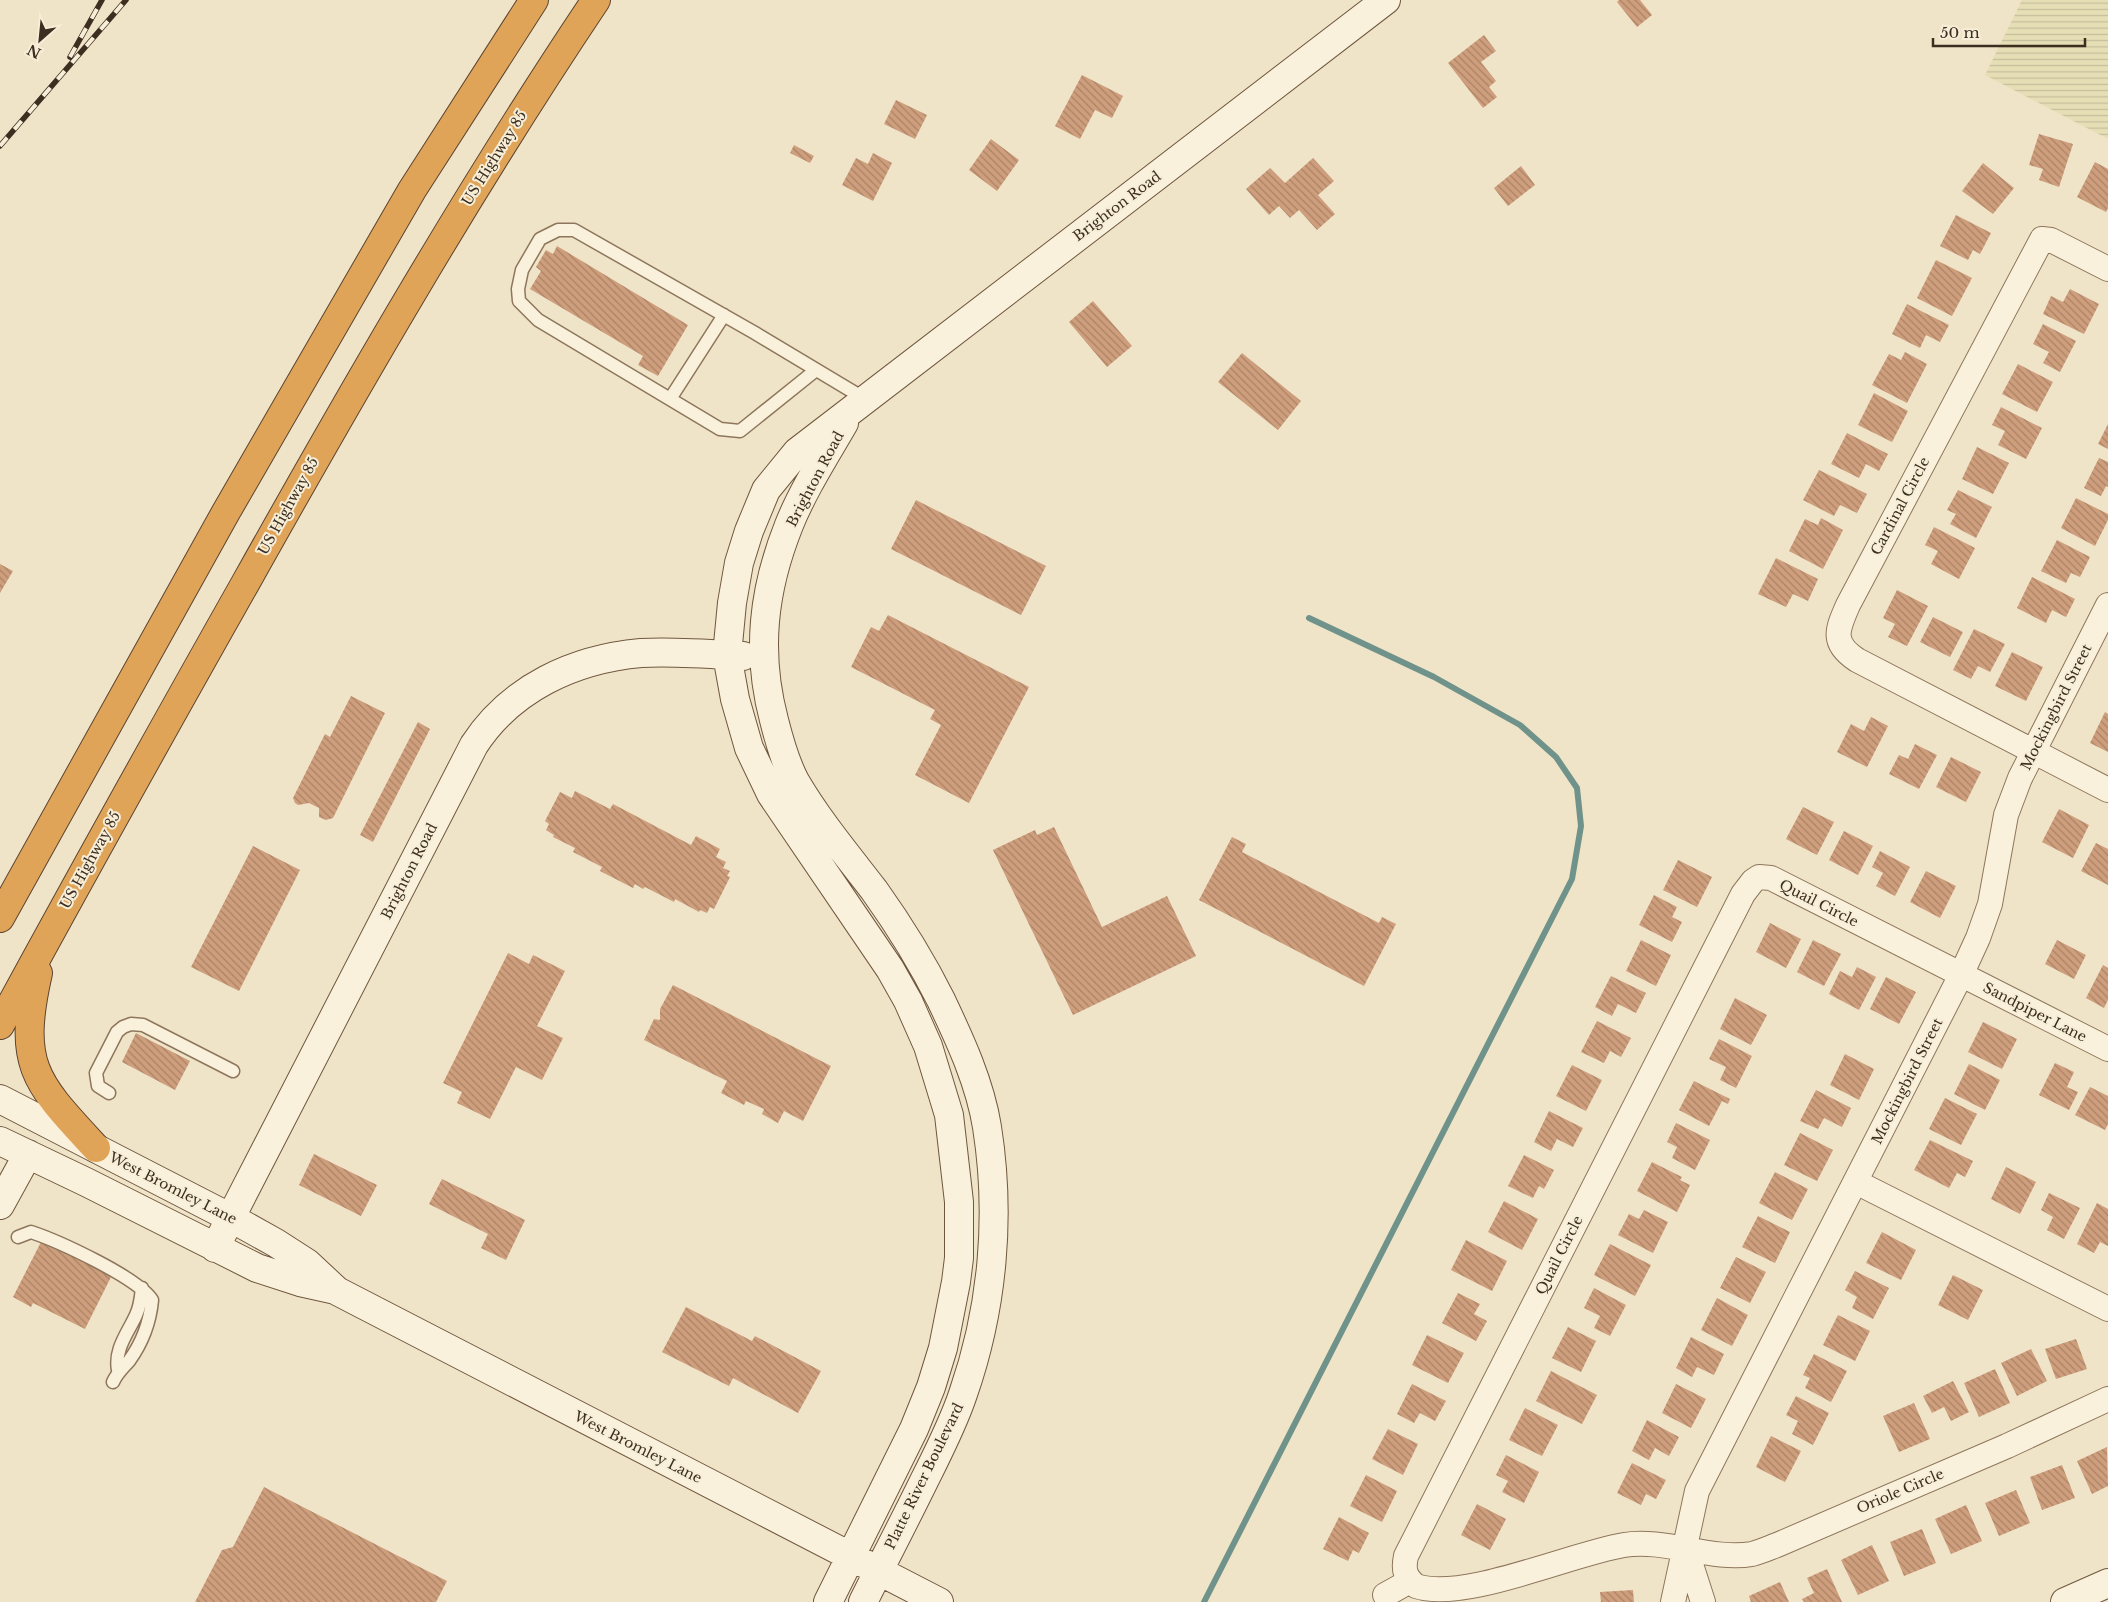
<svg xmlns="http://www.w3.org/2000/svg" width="2108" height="1602" font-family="'Libre Baskerville',serif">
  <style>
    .farmland { fill: url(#farmland-rules) }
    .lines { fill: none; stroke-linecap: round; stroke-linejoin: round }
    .stream { stroke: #6f938a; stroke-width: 6 }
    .building { fill: url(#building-back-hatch) }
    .lane-casing { stroke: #8d765c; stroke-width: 15 }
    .street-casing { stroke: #8d765c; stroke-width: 26 }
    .secondary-casing { stroke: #6f573f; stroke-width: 30 }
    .highway-casing { stroke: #5b4430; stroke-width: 30 }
    .lane { stroke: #faf1dc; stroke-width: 12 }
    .street { stroke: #faf1dc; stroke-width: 24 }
    .secondary { stroke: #faf1dc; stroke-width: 28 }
    .highway { stroke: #e0a458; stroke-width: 28 }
    .rail-casing { stroke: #3d2e20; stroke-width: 5.5 }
    .rail { stroke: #f7eed8; stroke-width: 4; stroke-dasharray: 11; stroke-linecap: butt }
    .labels { text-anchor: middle; stroke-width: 4; stroke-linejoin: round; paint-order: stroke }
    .street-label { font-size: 14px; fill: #3d2e20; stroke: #f7eed8 }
  </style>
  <defs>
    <pattern id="farmland-rules" width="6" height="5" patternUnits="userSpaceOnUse" patternTransform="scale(1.25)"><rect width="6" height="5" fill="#e6deb5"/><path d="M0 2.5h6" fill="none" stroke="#c6bf9b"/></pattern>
    <pattern id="building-back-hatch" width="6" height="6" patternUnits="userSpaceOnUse" patternTransform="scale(1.25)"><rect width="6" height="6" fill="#cf9f7d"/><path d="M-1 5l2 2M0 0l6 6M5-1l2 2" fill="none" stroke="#a98266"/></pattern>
  </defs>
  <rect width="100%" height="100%" fill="#f0e4c8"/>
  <path class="farmland" d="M2022 0H2108V139L1985 75Z"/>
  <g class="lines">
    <path class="stream" d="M1204 1602 1572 879 1581 826 1577 788 1556 757 1520 725 1434 677 1309 618"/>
  </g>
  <path class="building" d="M1619 0H1640L1652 15 1637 27 1617 2Z
    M1484 35 1496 51 1481 62 1496 81 1489 87 1497 97 1483 108 1448 63Z
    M1082 75 1123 96 1112 118 1095 110 1080 139 1055 126Z
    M896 100 927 115 915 139 884 124Z
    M2039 134 2073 144 2059 187 2039 180 2043 169 2029 165Z
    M991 139 1019 160 997 191 969 170Z
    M794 145 814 156 810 163 790 153Z
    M873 153 892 163 873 201 842 185 856 158 868 164Z
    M1313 158 1334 181 1318 195 1335 214 1317 230 1299 210 1290 218 1279 206 1269 215 1246 189 1270 168 1285 183Z
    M2095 162 2108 169V208L2106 212 2077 197Z
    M1983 163 2014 188 1993 214 1962 191Z
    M1521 166 1535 185 1508 206 1494 188Z
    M1956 215 1991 233 1980 254 1973 250 1968 260 1940 246Z
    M557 246 688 325 658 376 638 365 643 356 530 289 541 271 536 267 546 250 553 254Z
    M1936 260 1972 278 1952 316 1917 298Z
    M2070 289 2099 304 2084 334 2043 314 2051 296 2063 302Z
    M1093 301 1132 346 1107 367 1069 322Z
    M1907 304 1949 325 1940 342 1926 335 1920 348 1892 334Z
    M2043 324 2076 341 2060 372 2043 363 2049 352 2033 344Z
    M1905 352 1927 364 1907 403 1872 385 1889 354 1901 360Z
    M1242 353 1301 401 1278 430 1218 382Z
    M2018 364 2053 382 2037 412 2002 394Z
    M1874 393 1908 411 1892 442 1858 425Z
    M2001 407 2042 428 2026 459 1998 445 2005 431 1992 425Z
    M2108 424V449L2098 444Z
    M1847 433 1888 454 1879 471 1866 464 1859 478 1831 464Z
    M1977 447 2009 463 1993 494 1962 479Z
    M2099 458 2108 462V487L2106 486 2101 496 2084 488Z
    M1819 470 1867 494 1857 513 1840 505 1834 516 1803 500Z
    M1958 490 1992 507 1976 538 1950 524 1956 514 1947 510Z
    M2076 498 2108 514V520L2095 546 2061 528Z
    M916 500 1046 566 1021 615 891 549Z
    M1821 518 1843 530 1823 569 1789 551 1805 519 1818 525Z
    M1934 527 1975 548 1959 579 1931 564 1938 551 1925 545Z
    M2057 540 2090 557 2080 577 2071 573 2066 583 2041 571Z
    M1776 558 1818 579 1808 601 1793 594 1786 607 1758 594Z
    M0 564 13 571 0 593Z
    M2032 577 2075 599 2066 617 2052 610 2046 623 2017 608Z
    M1897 590 1928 606 1907 646 1888 637 1895 624 1883 618Z
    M888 615 1029 687 969 803 915 775 941 725 930 719 935 710 851 667 871 627 879 631Z
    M1933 617 1963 632 1950 657 1920 642Z
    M1974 629 2005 644 1990 672 1978 666 1971 679 1953 670Z
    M2012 652 2043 667 2026 701 1995 686Z
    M351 696 385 713 333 818 326 820 319 817V808L309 803 298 805 295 803 293 798 325 734 330 737Z
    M2105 712 2108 714V752L2090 743Z
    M1871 717 1888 726 1867 767 1837 752 1851 724 1864 731Z
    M418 722 430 729 373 842 360 835Z
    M1915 744 1937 755 1919 789 1889 774 1899 755 1908 759Z
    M1951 757 1981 772 1966 802 1936 787Z
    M575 791 610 809 613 804 691 845 696 836 720 849 716 857 726 862 723 868 730 871 727 876 730 877 714 909 710 907 707 913 700 910 699 912 675 899 674 902 645 887 643 889 635 884 633 888 600 871 602 867 573 852 575 848 553 837 554 835 546 830 549 824 545 821 560 792 572 798Z
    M1803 807 1834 822 1817 855 1786 839Z
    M2059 809 2089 825 2073 858 2042 842Z
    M1054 827 1102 927 1167 896 1196 956 1073 1015 993 850 1035 830 1037 835Z
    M1844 831 1873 846 1858 875 1829 860Z
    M1232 837 1246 844 1242 852 1379 923 1382 917 1396 924 1364 986 1199 900Z
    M2096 843 2108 849V885L2081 871Z
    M253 846 300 870 239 991 191 967Z
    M1880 851 1910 867 1895 896 1876 886 1883 873 1872 867Z
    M1678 860 1712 877 1697 907 1663 890Z
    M1926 871 1956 886 1940 918 1910 902Z
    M1654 895 1677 907 1672 917 1682 922 1672 942 1639 925Z
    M1770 923 1801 939 1786 968 1756 952Z
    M1641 940 1671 955 1656 986 1626 971Z
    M1813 940 1841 954 1824 986 1797 972Z
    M2057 940 2086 955 2074 979 2045 964Z
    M508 953 529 964 533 955 565 971 537 1026 563 1038 542 1080 516 1067 490 1119 457 1103 462 1092 443 1083Z
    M2103 965 2108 968V1000L2104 1008 2086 998Z
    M1857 967 1876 977 1859 1010 1829 994 1840 971 1852 977Z
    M1611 976 1646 993 1636 1013 1618 1004 1612 1016 1595 1007Z
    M1886 977 1916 992 1899 1024 1870 1009Z
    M673 985 831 1066 803 1121 784 1111 778 1123 762 1114 764 1109 746 1101 744 1105 721 1093 727 1081 644 1040 654 1019 660 1020V1009Z
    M1735 998 1767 1015 1751 1045 1720 1029Z
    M1597 1021 1631 1038 1621 1057 1610 1051 1604 1063 1581 1052Z
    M1983 1022 2017 1039 2002 1069 1968 1052Z
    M136 1033 190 1061 175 1090 122 1062Z
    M1719 1039 1752 1056 1736 1088 1720 1080 1726 1067 1709 1059Z
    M1845 1054 1874 1069 1859 1100 1830 1085Z
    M2055 1063 2074 1072 2067 1087 2078 1092 2069 1110 2039 1095Z
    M1969 1064 2000 1080 1985 1110 1954 1094Z
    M1572 1065 1602 1080 1586 1111 1556 1096Z
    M1694 1081 1730 1099 1728 1104 1722 1101 1709 1126 1679 1110Z
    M2090 1087 2108 1096V1124L2105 1130 2075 1115Z
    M1816 1090 1851 1108 1842 1127 1824 1118 1818 1129 1800 1121Z
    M1945 1098 1977 1114 1961 1145 1929 1129Z
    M1549 1111 1583 1128 1573 1147 1557 1139 1551 1151 1534 1142Z
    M1676 1123 1710 1140 1695 1170 1672 1158 1677 1147 1667 1142Z
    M1800 1133 1833 1150 1817 1181 1784 1165Z
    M1930 1140 1973 1161 1965 1177 1957 1173 1949 1188 1914 1170Z
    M314 1154 377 1185 361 1216 299 1185Z
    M1524 1155 1554 1170 1544 1189 1539 1186 1533 1198 1508 1186Z
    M1652 1162 1682 1177 1680 1180 1690 1185 1677 1212 1637 1191Z
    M2006 1167 2036 1182 2020 1214 1991 1199Z
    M1775 1172 1808 1189 1792 1220 1759 1203Z
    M442 1179 525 1220 506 1260 481 1248 488 1234 429 1204Z
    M2049 1193 2080 1208 2064 1239 2047 1230 2053 1217 2041 1210Z
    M1504 1201 1538 1219 1522 1250 1488 1232Z
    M2097 1203 2108 1209V1246L2100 1242 2094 1253 2077 1244Z
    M1644 1210 1668 1222 1653 1253 1618 1235 1629 1214 1639 1219Z
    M1758 1216 1790 1232 1775 1263 1742 1247Z
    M1882 1232 1916 1250 1901 1280 1866 1263Z
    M42 1240 112 1275 85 1329 33 1303 31 1307 13 1297Z
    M1466 1240 1507 1261 1492 1291 1451 1270Z
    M1610 1244 1651 1265 1635 1296 1594 1275Z
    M1736 1257 1766 1272 1750 1303 1720 1288Z
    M1855 1271 1889 1288 1873 1319 1852 1308 1857 1297 1845 1290Z
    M1953 1275 1983 1290 1968 1320 1938 1305Z
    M1594 1288 1626 1305 1610 1336 1594 1328 1600 1316 1584 1308Z
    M1458 1293 1480 1304 1474 1314 1487 1321 1476 1341 1442 1323Z
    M1717 1298 1748 1315 1732 1346 1701 1330Z
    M686 1307 752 1341 755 1336 821 1371 798 1413 733 1378 729 1386 662 1352Z
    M1838 1315 1870 1331 1855 1361 1823 1345Z
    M1568 1327 1596 1341 1581 1372 1552 1358Z
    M1427 1335 1464 1353 1448 1383 1412 1365Z
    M1691 1337 1724 1354 1714 1375 1697 1367 1692 1377 1676 1368Z
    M2076 1339 2087 1369 2056 1379 2045 1349Z
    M2031 1349 2047 1381 2017 1396 2001 1363Z
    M1814 1354 1847 1371 1831 1402 1805 1388 1810 1378 1803 1375Z
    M1995 1369 2010 1403 1979 1417 1964 1383Z
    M1551 1371 1597 1395 1582 1424 1536 1401Z
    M1953 1381 1969 1412 1951 1421 1944 1407 1932 1413 1923 1396Z
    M1412 1384 1446 1401 1435 1421 1420 1413 1414 1423 1397 1414Z
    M1676 1384 1706 1399 1691 1428 1662 1413Z
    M1796 1396 1829 1413 1813 1445 1792 1434 1798 1421 1786 1415Z
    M1914 1403 1930 1439 1899 1452 1883 1416Z
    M1525 1408 1558 1425 1542 1456 1509 1440Z
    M1647 1420 1679 1437 1669 1456 1655 1448 1649 1460 1632 1451Z
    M1388 1429 1418 1444 1403 1475 1372 1459Z
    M1771 1436 1801 1451 1785 1482 1756 1467Z
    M2107 1447 2108 1486 2092 1494 2077 1461Z
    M1506 1455 1539 1472 1524 1503 1502 1492 1508 1481 1496 1475Z
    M1632 1463 1666 1480 1656 1499 1646 1494 1641 1505 1617 1493Z
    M2062 1465 2075 1498 2042 1510 2030 1477Z
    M1366 1475 1397 1491 1382 1522 1350 1506Z
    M264 1487 447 1581 436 1602H195L222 1550 233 1547Z
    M2016 1490 2030 1523 1999 1536 1985 1503Z
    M1477 1504 1506 1519 1490 1550 1461 1535Z
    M1966 1505 1982 1541 1951 1554 1935 1519Z
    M1339 1517 1369 1533 1359 1553 1353 1550 1348 1561 1323 1549Z
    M1922 1529 1936 1563 1904 1576 1890 1542Z
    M1872 1545 1889 1581 1858 1595 1841 1560Z
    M1827 1569 1842 1602H1804L1802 1599 1814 1593 1807 1578Z
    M1780 1582 1789 1602H1751L1749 1596Z
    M1633 1590 1634 1602H1601L1600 1592Z"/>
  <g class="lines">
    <defs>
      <path id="lane" d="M816 370 740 431 720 429 538 320 519 301 518 289 522 270 540 239 558 230H574L755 333 865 399
        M670 399 724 315
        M109 1093 98 1086 96 1073 117 1032 123 1027 131 1024 143 1025 233 1071
        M18 1237 31 1232C58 1241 137 1277 152 1300 150 1322 142 1343 129 1361 122 1369 117 1373 113 1382
        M118 1370C114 1349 128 1333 136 1315 140 1307 141 1298 142 1288"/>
      <path id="street" d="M2108 269 2051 240 2042 239 1848 605C1837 630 1831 643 1857 660L2108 790
        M2108 1049 1771 878 1759 877 1753 881 1743 894 1406 1556C1403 1570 1405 1577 1416 1586 1464 1602 1570 1554 1624 1545 1664 1538 1712 1561 1752 1554 1760 1552 1769 1548 1777 1545L2007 1446 2108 1399
        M1856 1182 2108 1309
        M1686 1549 1703 1602
        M1385 1595 1410 1581
        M1673 1602 1697 1491 1961 975 1978 938 1990 904 2006 815 2020 778 2108 605"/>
      <path id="secondary" d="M844 423C825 456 803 490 789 525 763 590 756 652 774 720 779 740 785 762 795 781 817 819 847 855 874 890 899 925 922 962 941 1000 960 1040 980 1083 987 1127 1001 1216 993 1308 963 1394 953 1424 938 1453 924 1481 904 1522 883 1562 863 1602
        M0 1099 231 1218 276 1243 307 1263 337 1291 939 1602
        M0 1141 86 1182 257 1268 300 1282 336 1290
        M0 1205 28 1154
        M215 1248 474 745C511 688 574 659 641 653 673 651 711 654 743 656
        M828 1602 914 1429 931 1387 943 1348 956 1282 959 1258V1202L949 1115 928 1046 908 1001 890 969 771 794 749 748 735 699 727 655 732 603 739 563 749 531 766 490 797 452 1386 0
        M2065 1602 2108 1583"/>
      <path id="highway" d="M0 918 226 512 375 254 412 190 534 0
        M38 973C17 1066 35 1082 96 1148
        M0 1025C81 876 163 729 246 582 357 384 470 188 596 0"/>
    </defs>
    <use href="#lane" class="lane-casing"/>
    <use href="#street" class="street-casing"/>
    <use href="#secondary" class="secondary-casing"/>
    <use href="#highway" class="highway-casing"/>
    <use href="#lane" class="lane"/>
    <use href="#street" class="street"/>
    <use href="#secondary" class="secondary"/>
    <use href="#highway" class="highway"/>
    <defs>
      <path id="rail" d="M70 57 102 0
        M0 146 126 0"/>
    </defs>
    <use href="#rail" class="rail-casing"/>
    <use href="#rail" class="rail"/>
  </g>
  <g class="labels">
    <g class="street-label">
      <text transform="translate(494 158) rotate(-58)" y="5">US Highway 85</text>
      <text transform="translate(1117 206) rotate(-37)" y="5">Brighton Road</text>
      <text transform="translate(815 479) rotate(-62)" y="5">Brighton Road</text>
      <text transform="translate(288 506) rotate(-61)" y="5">US Highway 85</text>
      <text transform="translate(1900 506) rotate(-62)" y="5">Cardinal Circle</text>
      <text transform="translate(2056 707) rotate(-63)" y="5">Mockingbird Street</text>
      <text transform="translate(90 860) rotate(-61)" y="5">US Highway 85</text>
      <text transform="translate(409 871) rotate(-63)" y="5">Brighton Road</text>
      <text transform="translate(1819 903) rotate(27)" y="5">Quail Circle</text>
      <text transform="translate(2035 1012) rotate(27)" y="5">Sandpiper Lane</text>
      <text transform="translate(1907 1081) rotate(-63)" y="5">Mockingbird Street</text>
      <text transform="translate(173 1188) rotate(27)" y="5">West Bromley Lane</text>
      <text transform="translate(1559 1255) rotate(-63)" y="5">Quail Circle</text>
      <text transform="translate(638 1447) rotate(27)" y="5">West Bromley Lane</text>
      <text transform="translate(924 1476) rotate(-64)" y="5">Platte River Boulevard</text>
      <text transform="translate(1900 1491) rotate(-23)" y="5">Oriole Circle</text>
    </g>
  </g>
  <g transform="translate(40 40) rotate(207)" stroke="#f7eed8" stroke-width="4" paint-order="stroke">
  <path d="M0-4L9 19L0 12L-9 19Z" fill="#3d2e20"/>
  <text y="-8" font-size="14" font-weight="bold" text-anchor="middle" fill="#3d2e20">N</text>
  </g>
  <path d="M1933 38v8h152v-8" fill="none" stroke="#3d2e20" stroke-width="2.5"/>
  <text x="1940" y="38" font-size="15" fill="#3d2e20" stroke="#f7eed8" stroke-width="4" paint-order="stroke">50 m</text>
</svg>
